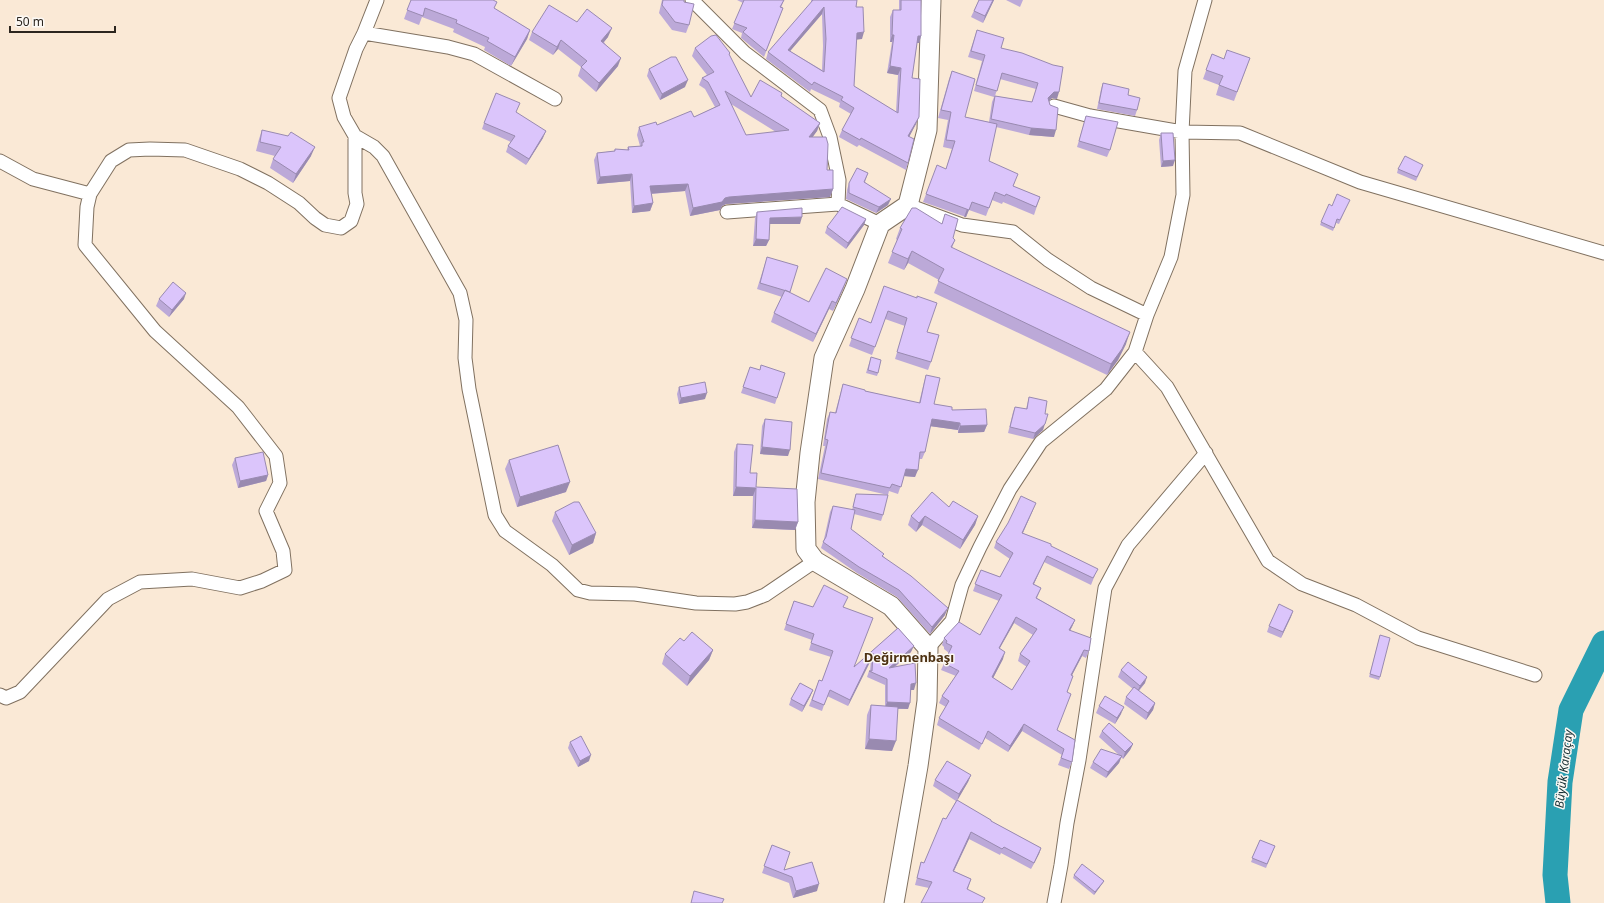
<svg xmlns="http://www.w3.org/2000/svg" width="1604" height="903" font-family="'Noto Sans',sans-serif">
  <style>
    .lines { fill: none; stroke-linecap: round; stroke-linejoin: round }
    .river { stroke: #2aa0b2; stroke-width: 25 }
    .street-casing { stroke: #807160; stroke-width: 15 }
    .secondary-casing { stroke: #807160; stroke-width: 21 }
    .street { stroke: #fff; stroke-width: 13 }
    .secondary { stroke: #fff; stroke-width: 19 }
    .wall { fill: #bca9d8; fill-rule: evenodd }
    .shaded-wall { fill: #998ab0 }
    .building { fill: #dbc5fb; stroke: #998ab0; fill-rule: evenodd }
    .labels { text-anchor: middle; stroke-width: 3; stroke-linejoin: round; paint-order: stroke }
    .water-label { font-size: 12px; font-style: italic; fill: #173034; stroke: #fcf9f5 }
    .quarter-label { font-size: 13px; font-weight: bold; fill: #4d3112; stroke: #fcf9f5 }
  </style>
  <rect width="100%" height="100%" fill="#fae9d6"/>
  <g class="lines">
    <path class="river" d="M1558 903 1555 875 1560 782 1571 710 1604 643"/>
    <defs>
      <path id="street" d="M377 0 364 33 356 49 339 98 344 117 355 136 374 147 383 156 460 293 466 320 465 358 469 389 495 515 505 531 512 536 552 565 578 590 590 593 635 594 696 603 735 604 747 602 765 595 815 561
        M692 0 745 53 820 110 830 137 839 180 838 204 880 224
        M364 33 448 47 474 54 555 99
        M1054 106 1090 116 1182 132 1240 133 1360 182 1604 253
        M0 161 33 179 90 194 111 161 129 150 150 149 185 150 240 169 268 183 299 203 315 218 325 225 341 228 351 221 357 204 355 193V136
        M908 205 962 225 1013 232 1048 260 1091 288 1147 315
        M727 212 838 204
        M1135 352 1167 387 1268 561 1302 584 1356 605 1418 638 1535 675
        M928 648 952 621 962 585 980 547 1010 489 1041 442 1106 389 1135 352 1147 315 1171 257 1183 195 1182 132 1185 71 1205 0
        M0 695 6 698 20 692 108 599 140 582 192 579 240 588 262 581 285 570 283 551 266 511 280 483 276 456 238 407 155 331 85 245 87 207 90 194
        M1054 903 1061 865 1067 823 1079 760 1105 588 1128 545 1206 453"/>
      <path id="secondary" d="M894 903 918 766 927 701 928 648 891 606 815 561 806 549 805 502 810 453 824 358 855 289 880 224 908 205 927 130 931 0"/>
    </defs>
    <use href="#street" class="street-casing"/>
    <use href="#secondary" class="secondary-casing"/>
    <use href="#street" class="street"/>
    <use href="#secondary" class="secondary"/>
  </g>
  <path class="wall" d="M411 0 497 2 494 8 530 30 527 39 511 66 484 50 485 47 453 32 454 29 422 17 419 25 404 19Z
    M662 0H684V2L689 25 686 33 672 30 659 13Z
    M737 0H784L781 8H783L764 57 741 38 742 33 732 29 743 3Z
    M811 0H857L856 7 862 39H856L854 86 896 112 898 75 887 73 892 42H890V17L893 10H899V0H921V36L919 43H917L912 78 916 124 909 136 908 163 906 170 859 145 857 147 839 137 842 130 851 114 839 107 840 103 811 89 810 92 766 59 768 52 811 3ZM822 14 823 46 822 70 790 51Z
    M979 0H994L983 23 971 17Z
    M1006 0H1023L1020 7Z
    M577 22 608 37 604 42 618 66 596 92 578 76 581 67 558 49 553 55 529 40 532 32Z
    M977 30 1001 48 1057 99 1052 98 1049 101 1054 137 1029 135 996 127 989 161 1015 182 1013 186 1040 197 1034 215 1003 202 1002 204 992 200 986 216 969 210 966 217 923 202 926 194 946 169 952 149 943 147 948 120 938 118 949 79 952 71 965 117 989 122 992 102 994 97 974 91 982 61 968 57ZM1000 79 1036 89 1032 102 995 96Z
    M695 48 729 55 751 97H781L820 123 817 131 812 137 827 170 833 189 830 197 726 204 722 206 720 210 690 216 685 191 651 194 653 203 650 211 632 213 630 181 597 184 594 160 597 153 614 151 615 149 627 150 628 147 640 146 637 135 639 127 657 125 694 117 715 107 705 89 699 85 702 78 707 75 692 56ZM731 104 776 132 746 135Z
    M1212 54 1224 59 1250 58 1234 101 1216 95 1219 85 1203 79Z
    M649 69 685 87 660 100 647 76Z
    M1103 83 1128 95 1137 110 1135 116 1097 109 1101 89Z
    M516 112 543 138 526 165 506 152 508 146 511 142 482 129 484 123Z
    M1086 116 1110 150 1107 157 1077 147Z
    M262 130 311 156 293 183 270 168 273 159 275 156 256 151 259 139Z
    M1161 133 1173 166 1161 167 1159 140Z
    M1423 165 1416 181 1397 173 1398 169Z
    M868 173 865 182 888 205 876 213 846 199 847 190 849 183Z
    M1348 203 1339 224 1336 223 1333 231 1320 225 1321 222 1332 206Z
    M757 212 800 224H769V240L766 246H753L755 218Z
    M945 214 953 238 955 240 952 248 1126 344 1118 360 1107 375 934 293 939 280 908 263 904 270 888 263 897 240 896 239 900 228 942 224Z
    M866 219 864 225 846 249 825 233 827 227Z
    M767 257 790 292V293L809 302 844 287 833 311 829 309 813 342 771 322 774 313 782 297 757 289Z
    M884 286 927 332 931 362 928 370 895 359 905 326 885 319 872 355 849 346 859 318 871 323Z
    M159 299H184L169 317 156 306Z
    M871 357 878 373 877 376 866 373Z
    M750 367 759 370 777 398 775 404 741 393Z
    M926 375 934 404 952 410 987 425 984 432 958 433V430L930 426 925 452 922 459H919L915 477 904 476 898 494 889 491 888 495 818 479 825 446H823L827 419 830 412 835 413 841 391 843 384 865 391 919 403 924 382Z
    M679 387 705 399 679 404 677 394Z
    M1029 397 1045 414 1043 430 1033 439 1008 433 1013 412 1015 407 1026 409Z
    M765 419 788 456 760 454 762 426Z
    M737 444 756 487 798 522 795 530 752 528 753 496H733L734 452Z
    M235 458 268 475 266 481 238 488 232 465Z
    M509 460 566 492 517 507 505 469Z
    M856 494 883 515 881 521 854 514 851 529 883 556 945 615 930 634 897 597 857 573 821 548 824 539 830 512 833 506 852 510Z
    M949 507 978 516 975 525 960 549 922 525 916 532 908 525 911 516Z
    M1033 510 1023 533 1051 546 1095 575 1091 585 1044 562 1034 584 1041 588 1037 598 1075 620 1070 630 1089 651 1086 658 1082 656 1072 675 1057 730 1072 762 1069 769 1058 765 1062 755 1022 731 1008 752 985 738 979 750 937 725 939 718 946 707 939 703 942 696 956 676 941 670 949 653 944 649V647L942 645 944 638 980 635 999 601 973 591 981 570 1000 577 1010 559 994 548 996 542ZM1014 623 1033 635 1020 654 1018 661 1027 667 1012 690 993 678 1003 659 999 649Z
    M555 512 596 533 593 543 569 555 552 521Z
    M794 601 813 607 845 603 843 607 854 667 898 628 911 652 895 667 914 690H911L908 709H898L892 751 865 749 867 715 871 705 885 706V685L867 677 869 671H870L871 660 848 706 827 696 822 711 809 706 819 680 822 681 831 657 809 650 812 640 784 630Z
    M1293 611 1281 638 1267 632 1269 626Z
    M1380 635V677L1379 680 1369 677Z
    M684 641 713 650 709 660 687 686 662 664 665 654Z
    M1121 670 1145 683 1139 691 1155 703 1153 710 1146 720 1124 704 1126 697 1133 689 1118 677Z
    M813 690 810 697 802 712 789 705 791 699Z
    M1099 706 1121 714 1115 724 1096 713Z
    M1102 731 1133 744 1130 750 1123 759 1121 757 1119 763 1106 778 1090 768 1093 762 1119 755 1099 737Z
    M570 742 589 761 578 767 568 748Z
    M971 775 968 782 957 800 991 821 1041 848 1039 854 1031 869 1001 853 1000 855 969 839 954 871 971 879 968 889 929 888 915 885 921 862 924 863 946 819 956 801 933 786 935 780Z
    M1260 840 1275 846 1266 868 1251 862Z
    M772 845 784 870 817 891 793 898 789 883 762 873Z
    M1074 875 1104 881 1102 884 1094 895 1073 878Z"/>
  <path class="shaded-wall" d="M993 0H994L983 23 985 16Z
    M824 7 822 14 785 57 788 50Z
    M612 28 608 37 598 49 601 41Z
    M530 30 527 39 511 66 515 57Z
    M864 32 862 39 854 40 857 33Z
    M892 35H894L892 42H890Z
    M918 36H921L919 43H915Z
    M561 40 558 49 553 55 557 47Z
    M621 58 618 66 596 92 599 83Z
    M890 66 901 68 898 75 887 73Z
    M688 80 685 87 660 100 662 94Z
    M1054 92H1059L1057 99 1052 98 1046 104 1048 98Z
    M919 117 916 124 906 143 908 136Z
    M820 123 817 131 807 145 809 137Z
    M1031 128 1056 130 1054 137 1029 135Z
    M546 131 543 138 526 165 529 159Z
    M315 147 311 156 293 183 296 174Z
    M1175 160 1173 166 1161 167 1163 161Z
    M632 174 630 181 597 184 600 177Z
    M688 184 685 191 647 194 650 186Z
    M833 189 830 197 726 204 722 206 720 210 690 216 693 208 729 197Z
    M891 199 888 205 876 213 879 207Z
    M972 202 966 217H964L967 209Z
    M653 203 650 211 632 213 634 206Z
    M802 217 800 224H767L770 218Z
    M866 219 864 225 846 249 848 243Z
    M756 239 769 240 766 246H753Z
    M912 251 908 263 904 270 908 259Z
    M847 279 844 287 833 311 836 303Z
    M186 293 184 299 169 317 172 310Z
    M832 301 829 309 813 342 816 334Z
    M1130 332 1126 344 1118 360 1107 375 1111 364Z
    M707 393 705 399 679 404 681 398Z
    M932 419 960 423 958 430 929 426Z
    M1045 424 1043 430 1033 439 1035 433Z
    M987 425 984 432 958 433 960 426Z
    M762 447 790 450 788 456 760 454Z
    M906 469 918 470 915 477 904 476Z
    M268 475 266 481 238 488 240 481Z
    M570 482 566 492 517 507 520 497Z
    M736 487 756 488 753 496H733Z
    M1036 503 1033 510 1020 539 1022 533Z
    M925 516 922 525 916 532 919 523Z
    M978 516 975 525 960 549 963 540Z
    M755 520 798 522 795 530 752 528Z
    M596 533 593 543 569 555 572 545Z
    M1047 556 1044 562 1031 590 1033 584Z
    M948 608 945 615 930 634 932 627Z
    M1293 611 1291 617 1281 638 1283 632Z
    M1016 617 1014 623 996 655 999 648Z
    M1075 620 1072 627 1067 636 1069 630Z
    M914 646 911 652 886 674 889 668Z
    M713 650 709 660 687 686 690 676Z
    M1084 650 1082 656 1069 681 1071 675Z
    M1005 652 1003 659 990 684 992 677Z
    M873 653 871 660 848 706 850 700Z
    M1147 677 1145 683 1137 692 1140 686Z
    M916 683 914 690H909L911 684Z
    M813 690 810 697 802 712 804 706Z
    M887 702 910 703 908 709 885 708Z
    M1155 703 1153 710 1146 720 1148 713Z
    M1124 707 1121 714 1115 724 1117 718Z
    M1024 724 1022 731 1008 752 1010 746Z
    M869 739 896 741 892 751 865 749Z
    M1133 744 1130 750 1123 759 1125 752Z
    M591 755 589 761 578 767 580 761Z
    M1122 756 1119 763 1106 778 1108 772Z
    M971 775 968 782 957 801 959 794Z
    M971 832 969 839 951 877 953 871Z
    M1041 848 1039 854 1031 869 1034 863Z
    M1104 881 1102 884 1094 895 1095 892Z
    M819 884 817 891 793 898 796 891Z"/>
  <path class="building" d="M411 0H493L497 2 494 8 530 30 515 57 487 41 489 38 456 23 457 20 425 8 423 16 407 10Z
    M663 0H684V2L694 4 689 25 675 22 662 5Z
    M744 0H784L780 7 783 8 766 51 743 32 747 28 734 23Z
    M813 0H857L856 7H863L864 32 857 33 854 86 898 113 901 68 890 66 894 35H892L893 10H901V0H921V36H918L912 78 920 79 919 117 908 136 914 139 908 163 861 138 860 140 842 130 854 108 841 100 843 97 814 82 812 85 768 52ZM824 7 826 39 824 72 788 50Z
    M979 0H993L985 16 974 11Z
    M549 5 577 22 587 9 612 28 601 41 621 58 599 83 581 67 587 61 561 40 557 47 532 32Z
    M977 30 1004 38 1001 48 1022 53 1053 65 1063 67 1059 92H1054L1048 98 1050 105 1058 108 1056 130 1031 128 991 119 995 96 1032 102 1038 83 1002 73 997 91 976 85 985 55 971 51Z
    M716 35 730 53 729 54 751 97 760 80 782 93 781 96 820 123 809 137H826L828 144 827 170H833V189L729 197 725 198 722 202 693 208 688 184 650 186 653 203 634 206 632 174 600 177 597 153 615 151V149L629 150 628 147 642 146V142H644L639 127 656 122 657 125 691 111 694 117 720 105 708 82 702 78 714 72 695 48 711 36ZM725 91 746 104 789 130 746 135Z
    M1227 50 1250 58 1237 92 1219 85 1223 76 1206 70 1212 54 1224 59Z
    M671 57H676L688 80 662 94 649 69Z
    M952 71 975 79 965 117 997 124 989 161 1018 174 1013 186 1040 197 1036 207 1006 194 1005 196 995 192 989 208 972 202 969 210 926 194 937 165 946 169 955 141 946 140 951 112 941 110Z
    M1103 83 1129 89 1128 95 1140 98 1137 110 1099 103Z
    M496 93 520 103 516 112 546 131 529 159 508 146 515 136 484 123Z
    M1086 116 1118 122 1110 150 1079 141Z
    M262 130 288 136 291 132 315 147 296 174 273 159 281 147 260 142Z
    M1161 133H1173L1175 160 1163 161Z
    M1405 156 1423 165 1417 177 1398 169Z
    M857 168 868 173 864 182 891 199 879 207 849 193V183Z
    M1337 194 1350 200 1340 220 1337 219 1334 228 1321 222 1329 204 1332 206Z
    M842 207 866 219 848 243 827 227Z
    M802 208V217L770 218 769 240 756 239 757 212Z
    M912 208H916L942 224 945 214 958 219 953 238 955 240 951 247 1130 332 1122 349 1111 364 938 281 944 269 912 251 908 259 892 252 902 229 900 228Z
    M767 257 798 266 790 292 760 283Z
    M826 268 847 279 836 303 832 301 816 334 774 313 785 290 809 302Z
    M173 282 186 293 172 310 159 299Z
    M884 286 917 298V296L937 303 927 332 939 335 931 362 897 352 907 318 888 311 875 347 851 338 859 318 871 323Z
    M871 357 881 360 878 373 868 370Z
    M761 365 785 373 777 398 743 387 750 367 760 370Z
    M926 375 940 378 934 404 952 407V410L986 409 987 425 960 426V423L932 419 925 452H920L918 470 906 469 901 487 892 484 890 488 821 473 828 440 825 439 830 412 836 413 843 384 865 390V391L920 403Z
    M705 382 707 393 681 398 679 387Z
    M1029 397 1047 401 1045 414H1048L1045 424 1035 433 1010 427 1015 407 1027 409Z
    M765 419 792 422 790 450 762 447Z
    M737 444 753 445 750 473H757L756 487 797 489 798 522 755 520 756 488 736 487Z
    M558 445 570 482 520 497 509 460Z
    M263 452 268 475 240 481 235 458Z
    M932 492 949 507 953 501 978 516 963 540 925 516 919 523 911 516Z
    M856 494 888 495 883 515 853 507Z
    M1021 496 1036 503 1022 533 1051 544V546L1098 569 1093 578 1047 556 1033 584 1041 588 1036 598 1075 620 1069 630 1091 638 1089 651 1084 650 1071 675 1073 676 1067 692 1071 694 1057 730 1075 740 1072 762 1061 758 1064 749 1024 724 1010 746 988 731 982 744 939 718 949 701 942 696 959 671 944 663 952 646 946 643 947 641 944 638 959 622 980 635 1002 595 975 584 981 570 1000 577 1013 553 996 542 1008 523ZM1016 617 1037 629 1020 654 1030 661 1012 690 992 677 1005 652 999 648Z
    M574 502H579L596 533 572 545 555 512Z
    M833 506 855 510 851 529 884 554 882 556 911 576 948 608 932 627 899 590 859 567 823 542 826 537Z
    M824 585 848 597 843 607 873 618 854 667 898 628 914 646 889 668 915 663 916 683 911 684 910 703 887 702V679L869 671H872L873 653 850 700 830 690 824 705 812 700 819 680 822 681 833 651 811 643 814 634 786 624 794 601 813 607Z
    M1279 604 1293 611 1283 632 1269 626Z
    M692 632 713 650 690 676 665 654 680 638 684 641Z
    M1380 635 1390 638 1380 677 1370 674Z
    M1128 662 1147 677 1140 686 1121 670Z
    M800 683 813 690 804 706 791 699Z
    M1134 687 1155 703 1148 713 1126 697Z
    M1105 696 1124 707 1117 718 1099 706Z
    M871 705 898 707 896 741 869 739Z
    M1109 723 1133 744 1125 752 1102 731Z
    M581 736 591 755 580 761 570 742Z
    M1101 749 1122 756 1108 772 1093 762Z
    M947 761 971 775 959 794 935 780Z
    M957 800 991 820V821L1041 848 1034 863 1004 847 1002 849 971 832 953 871 971 879 967 889 985 898 982 903H921L932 882 917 878 921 862 924 863 943 818 946 819Z
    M1260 840 1275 846 1267 864 1252 858Z
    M772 845 790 852 784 870 812 862 819 884 796 891 792 877 764 866Z
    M1082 864 1104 881 1095 892 1074 875Z
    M694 891 724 899 722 903H691Z"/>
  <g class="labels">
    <g class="water-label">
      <text transform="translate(1564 769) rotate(-83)" y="4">Büyük Karaçay</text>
    </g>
    <g class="quarter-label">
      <text x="909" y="662">Değirmenbaşı</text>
    </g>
  </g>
  <path d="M10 26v6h105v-6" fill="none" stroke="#2c261f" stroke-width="2"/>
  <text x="16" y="26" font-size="12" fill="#2c261f" stroke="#fcf9f5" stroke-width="3" paint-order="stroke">50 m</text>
</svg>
